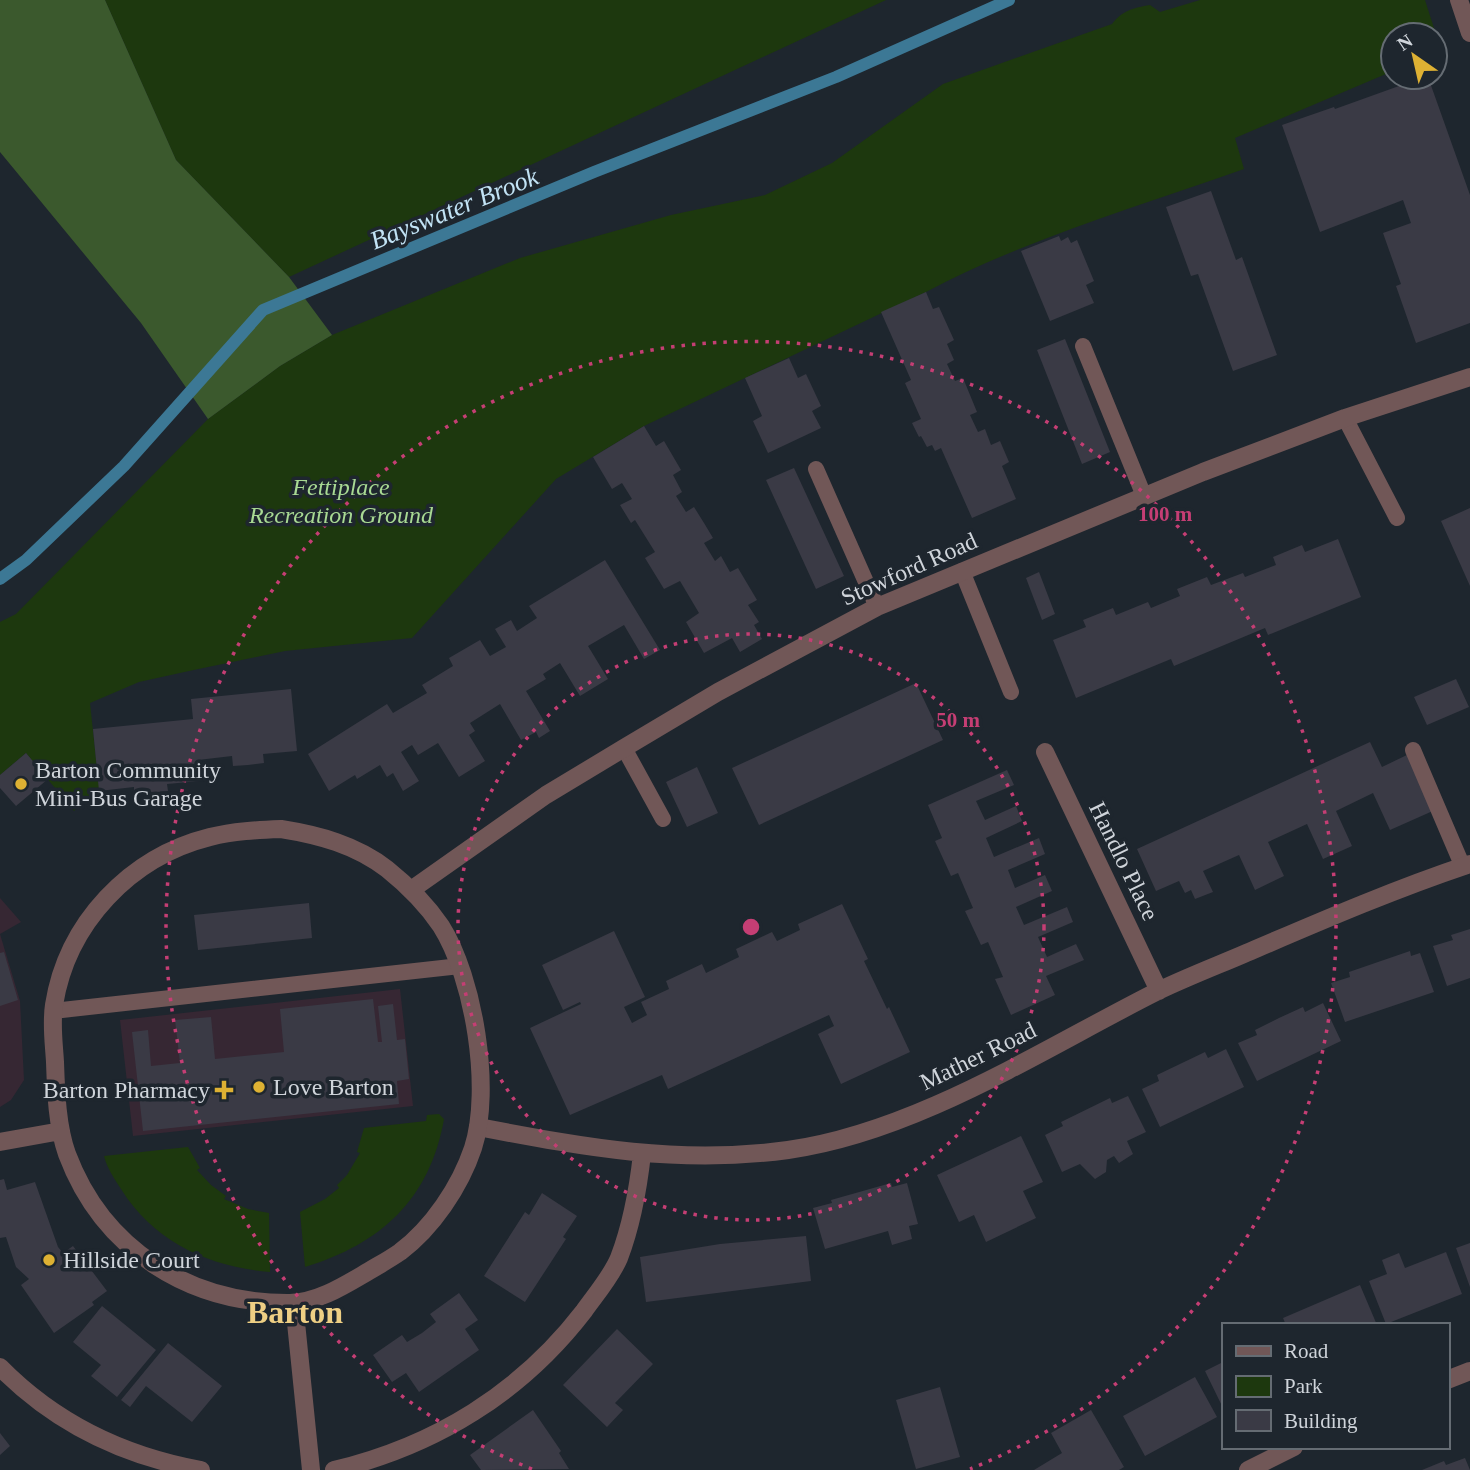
<svg xmlns="http://www.w3.org/2000/svg" width="1470" height="1470" font-family="'Times New Roman',serif">
  <style>
    .commercial { fill: #362733 }
    .green { fill: #1d380e }
    .forest { fill: #3b592d }
    .lines { fill: none; stroke-linecap: round; stroke-linejoin: round }
    .stream { stroke: #3c7895; stroke-width: 12 }
    .building { fill: #3a3a45 }
    .service { stroke: #715757; stroke-width: 16 }
    .minor { stroke: #715757; stroke-width: 18 }
    .tertiary { stroke: #715757; stroke-width: 18 }
    .ring { fill: none; stroke: #c53e74; stroke-width: 3.5; stroke-dasharray: 3.5 7 }
    .poi-dot { fill: #deb133; stroke: #1e262e; stroke-width: 2.5 }
    .labels { text-anchor: middle; stroke-width: 7; stroke-linejoin: round; paint-order: stroke }
    .park-label { font-size: 24px; font-style: italic; fill: #a8d993; stroke: #1e262e }
    .street-label { font-size: 24px; fill: #cfd4da; stroke: #1e262e }
    .poi-label { font-size: 24px; fill: #cfd4da; stroke: #1e262e; text-anchor: start }
    .water-label { font-size: 26px; font-style: italic; fill: #c2e3f5; stroke: #1e262e }
    .district-label { font-size: 32px; font-weight: bold; fill: #eecf84; stroke: #1e262e }
    .centre { fill: #c53e74; stroke: #1e262e; stroke-width: 3.5 }
    .ring-label { font-size: 21px; text-anchor: middle; font-weight: bold; fill: #c53e74; stroke: #1e262e; stroke-width: 7; stroke-linejoin: round; paint-order: stroke }
  </style>
  <rect width="100%" height="100%" fill="#1e262e"/>
  <path class="commercial" d="M0 898 21 922 0 934Z
    M0 934 20 1001 24 1080 11 1100 0 1107Z
    M400 989 413 1106 133 1136 120 1020Z"/>
  <path class="green" d="M105 0H886L289 277 176 160Z
    M1200 0H1425L1441 50 1435 53V35H1393V71L1235 138 1244 169C1137 207 1026 239 926 292L644 426 556 479 412 638 285 651 189 671 139 682 90 703 99 787 74 811 26 753 0 775V622L16 614 208 419 280 366 332 335 520 258 671 215 765 195 832 163 943 84 1112 24C1123 10 1133 8 1150 5L1160 12Z
    M439 1114 444 1119C430 1199 381 1244 305 1267L300 1212 325 1199 339 1188 337 1185 347 1175 360 1153 357 1152 364 1128 426 1121 427 1115Z
    M188 1147 200 1168 197 1170 211 1185 226 1196 224 1199 248 1209 269 1213 270 1272C209 1267 154 1242 121 1189 114 1178 107 1168 104 1156Z"/>
  <path class="forest" d="M0 0H105L176 160 289 277 332 335 280 366 208 419 141 323 0 152Z"/>
  <g class="lines">
    <path class="stream" d="M0 579 26 560 124 466 263 310 594 172 836 77 1009 0"/>
  </g>
  <path class="building" d="M1424 77H1428L1470 195V323L1416 343 1396 286 1401 284 1383 233 1411 223 1403 200 1320 232 1282 125 1334 107 1335 109Z
    M1211 191 1236 260 1242 257 1277 355 1233 371 1198 274 1191 276 1166 207Z
    M1059 236 1061 241 1068 237 1071 243 1077 240 1094 281 1086 285 1094 303 1050 321 1021 251Z
    M926 292 933 309 939 307 954 340 947 344 954 360 947 364 955 381 963 378 977 412 970 415 978 432 985 429 991 445 1000 441 1009 462 1002 466 1016 499 972 518 941 448 935 451 932 445 927 447 921 436 919 437 912 423 921 419 905 383 911 380 881 312Z
    M1065 339 1110 452 1082 464 1037 350Z
    M789 358 798 378 806 374 821 406 812 411 821 428 768 453 753 421 762 416 745 378Z
    M644 426 656 446 664 441 681 470 673 475 682 492 676 496 686 512 694 507 704 523 713 538 704 543 715 561 721 556 730 572 738 568 757 600 748 605 759 622 754 625 762 639 740 652 732 638 704 653 686 622 699 613 680 581 664 589 645 558 655 552 635 520 631 523 620 505 632 499 622 483 612 489 593 457Z
    M794 468 844 576 816 589 766 480Z
    M1470 508V586L1441 521Z
    M1338 539 1361 597 1268 635 1265 628 1174 666 1171 659 1076 698 1053 640 1086 627 1083 620 1113 608 1116 615 1148 602 1151 608 1180 596 1177 589 1207 577 1211 585 1243 573 1245 577 1276 565 1273 557 1302 545 1305 552Z
    M605 560 660 650 644 659 624 625 588 646 608 679 580 696 560 663 543 674 546 679 526 691 550 731 539 738 536 732 521 740 500 704 470 723 475 731 469 735 485 761 459 777 438 743 418 755 412 745 401 752 419 781 403 791 393 773 387 777 380 765 357 779 355 775 329 791 308 754 387 704 393 713 427 693 422 685 453 666 449 658 480 640 490 656 506 647 495 629 511 620 517 631 537 618 529 606Z
    M1039 572 1055 614 1042 620 1026 578Z
    M1456 679 1469 707 1427 725 1414 697Z
    M916 683 943 740 759 825 732 768Z
    M291 689 297 751 263 754 264 763 248 765 233 766 232 756 198 760 200 781 167 784 168 791 134 794V787L99 791 93 729 193 719 191 699Z
    M1370 742 1382 767 1409 754 1435 810 1390 830 1373 793 1336 811 1352 846 1323 859 1307 824 1268 842 1284 876 1255 890 1239 855 1203 871 1213 892 1195 899 1191 890 1185 893 1179 881 1156 891 1137 849Z
    M26 753 48 779 16 806 0 788V775Z
    M697 767 718 813 687 827 666 782Z
    M1007 770 1014 785 976 801 985 820 1016 806 1022 821 986 838 994 857 1039 838 1045 854 1008 870 1015 888 1045 875 1052 891 1016 907 1024 925 1067 907 1073 922 1038 937 1047 957 1076 944 1084 960 1046 976 1055 995 1011 1015 995 979 1003 977 988 942 981 945 965 911 973 908 958 873 951 876 935 841 942 838 928 805Z
    M309 903 312 938 198 950 194 915Z
    M842 904 868 959 864 961 887 1009 889 1007 910 1052 841 1084 818 1034 834 1026 829 1015 668 1089 662 1075 570 1115 530 1028 581 1004 580 1002 563 1010 542 965 614 931 645 997 624 1007 632 1023 647 1015 641 1002 669 989 666 981 702 964 706 973 739 957 736 949 772 932 777 941 800 930 798 924Z
    M1470 929V978L1447 986 1433 946 1453 940 1451 935Z
    M1410 951 1411 956 1420 953 1434 992 1345 1022 1331 983 1350 977 1349 972Z
    M4 952 18 1000 0 1006V953Z
    M373 999 378 1042H382L378 1006 393 1004 397 1040 405 1039 409 1079 397 1081 399 1104 143 1131 132 1032 148 1030 151 1066 180 1063 175 1020 211 1017 215 1059 284 1052 280 1009Z
    M1323 1003 1341 1041 1257 1081 1238 1043 1257 1035 1255 1030 1279 1018 1303 1007 1305 1012Z
    M1226 1049 1244 1087 1160 1127 1142 1089 1159 1081 1157 1075 1205 1052 1208 1058Z
    M1128 1096 1146 1132 1127 1141 1133 1154 1119 1163 1114 1156 1107 1160 1106 1172 1095 1179 1080 1164 1062 1172 1045 1135 1063 1126 1061 1122 1110 1098 1112 1103Z
    M1021 1136 1043 1182 1023 1191 1036 1218 986 1242 974 1215 959 1222 937 1175Z
    M4 1179 7 1190 35 1182 58 1247 63 1253 73 1246 107 1291 92 1302 94 1305 54 1333 21 1285 29 1279 16 1267 6 1237 0 1238V1180Z
    M891 1183 892 1187 907 1183 918 1224 909 1226 912 1239 892 1245 888 1231 825 1249 813 1208 832 1203 831 1200Z
    M542 1193 577 1216 563 1237 566 1239 525 1302 484 1276 525 1212 529 1215Z
    M806 1236 811 1281 646 1302 640 1257 720 1244Z
    M1470 1243V1287L1456 1248Z
    M1446 1252 1462 1294 1386 1324 1369 1281 1387 1274 1382 1260 1399 1253 1405 1268Z
    M1360 1285 1377 1325H1286L1283 1318Z
    M459 1293 478 1320 465 1329 479 1350 419 1392 406 1373 392 1382 373 1355 402 1335 407 1342 422 1333 436 1322 430 1314Z
    M102 1306 156 1350 117 1397 91 1376 101 1365 73 1342Z
    M617 1329 653 1364 615 1403 623 1410 607 1427 563 1385Z
    M168 1343 222 1386 192 1422 146 1386 130 1407 121 1400Z
    M1223 1362V1408L1205 1371Z
    M1195 1377 1217 1417 1145 1456 1123 1416Z
    M940 1387 960 1457 916 1469 896 1400Z
    M533 1410 561 1451 559 1453 569 1469 481 1470 470 1455Z
    M1091 1410 1124 1467 1119 1470H1034L1062 1453 1051 1433Z
    M0 1433 10 1446 0 1455Z
    M1465 1458 1470 1470H1422L1444 1461 1446 1465Z"/>
  <g class="lines">
    <path class="service" d="M1083 346 1144 496
      M1345 418 1397 518
      M816 469 877 607
      M962 571 1011 692
      M624 748 663 819
      M1413 750 1463 867
      M53 1011 460 966"/>
    <path class="minor" d="M1045 752 1159 991
      M478 1127C584 1147 678 1165 788 1150 916 1132 1041 1050 1156 992 1189 976 1224 963 1258 948 1328 918 1398 888 1470 864
      M0 1367C55 1423 124 1456 201 1470
      M1447 1380 1470 1371
      M334 1470C435 1446 521 1393 584 1311 596 1294 611 1277 619 1258 632 1224 638 1190 642 1154
      M1248 1470 1294 1447"/>
    <path class="tertiary" d="M1459 0 1470 33
      M281 829C319 835 356 845 387 869 407 885 426 904 441 926 474 978 492 1089 473 1148 460 1187 432 1228 400 1252 390 1259 379 1265 369 1271 345 1285 319 1302 290 1303 190 1304 103 1250 67 1154 57 1126 56 1092 55 1062 54 1044 51 1024 54 1005 67 923 130 857 210 837 234 831 257 830 281 829Z
      M411 890 546 795 624 748 718 692 877 607 1203 472 1345 418 1470 377
      M0 1142 61 1131
      M294 1303 311 1470"/>
  </g>
  <g class="ring">
    <circle cx="751" cy="927" r="293"/>
    <path d="M532 1469A585 585 0 1 1 970 1469"/>
  </g>
  <g class="poi-dot">
    <circle cx="21" cy="784" r="7"/>
    <circle cx="259" cy="1087" r="7"/>
    <path d="M220.5 1079.5h7v7h7v7h-7v7h-7v-7h-7v-7h7z"/>
    <circle cx="49" cy="1260" r="7"/>
  </g>
  <g class="labels">
    <g class="park-label">
      <text x="341" y="495">Fettiplace<tspan x="341" dy="28">Recreation Ground</tspan></text>
    </g>
    <g class="street-label">
      <text transform="translate(909 569) rotate(-24)" y="8">Stowford Road</text>
      <text transform="translate(1124 861) rotate(64)" y="8">Handlo Place</text>
      <text transform="translate(978 1056) rotate(-26)" y="8">Mather Road</text>
    </g>
    <g class="poi-label">
      <text x="35" y="778">Barton Community<tspan x="35" dy="28">Mini-Bus Garage</tspan></text>
      <text x="273" y="1095">Love Barton</text>
      <text x="210" y="1098" text-anchor="end">Barton Pharmacy</text>
      <text x="63" y="1268">Hillside Court</text>
    </g>
    <g class="water-label">
      <text transform="translate(454 208) rotate(-22)" y="9">Bayswater Brook</text>
    </g>
    <g class="district-label">
      <text x="295" y="1323">Barton</text>
    </g>
  </g>
  <circle cx="751" cy="927" r="10" class="centre"/>
  <g class="ring-label">
    <text x="1165" y="521">100 m</text>
    <text x="958" y="727">50 m</text>
  </g>
  <rect x="1222" y="1323" width="228" height="126" fill="#1e262e" stroke="#656c73" stroke-width="2"/>
  <rect x="1236" y="1346" width="35" height="10" fill="#715757" stroke="#656c73" stroke-width="2"/>
  <text x="1284" y="1358" font-size="21" fill="#cfd4da">Road</text>
  <rect x="1236" y="1376" width="35" height="21" fill="#1d380e" stroke="#656c73" stroke-width="2"/>
  <text x="1284" y="1393" font-size="21" fill="#cfd4da">Park</text>
  <rect x="1236" y="1410" width="35" height="21" fill="#3a3a45" stroke="#656c73" stroke-width="2"/>
  <text x="1284" y="1428" font-size="21" fill="#cfd4da">Building</text>
  <g transform="translate(1414 56) rotate(326)"><circle r="33" fill="#1e262e" stroke="#656c73" stroke-width="2"/>
  <path d="M0-5L12 26L0 18L-12 26Z" fill="#deb133"/>
  <text y="-10" font-size="19" font-weight="bold" text-anchor="middle" fill="#cfd4da">N</text>
  </g>
</svg>
